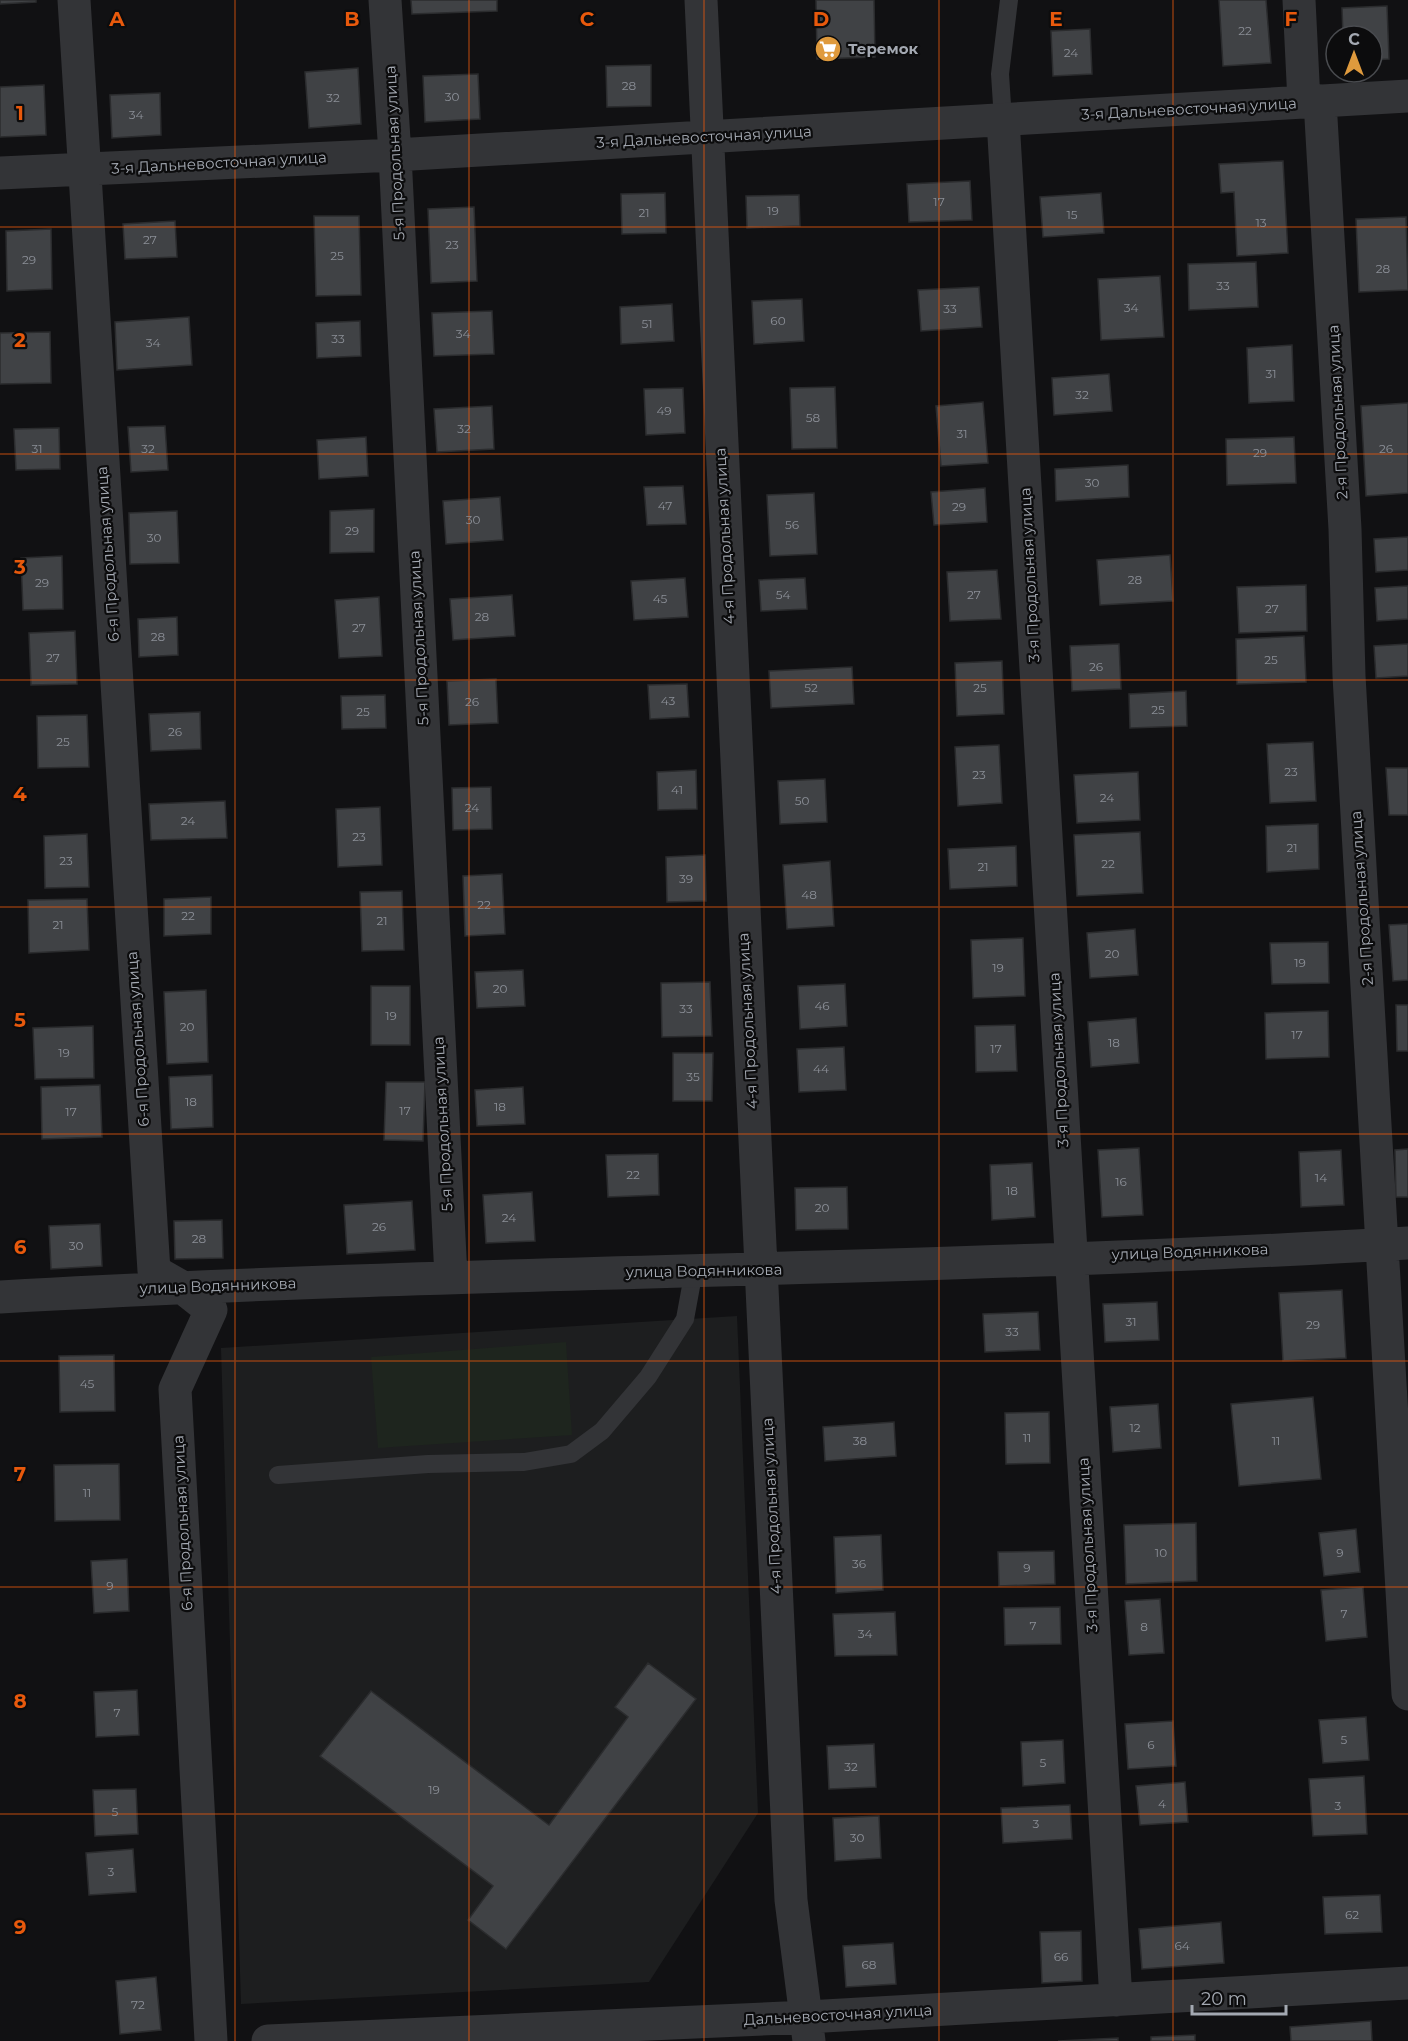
<svg xmlns="http://www.w3.org/2000/svg" width="1408" height="2041" font-family="Montserrat,sans-serif">
  <style>
    .built { fill: #1d1e1f }
    .green { fill: #1e251e }
    .building { fill: #404245; stroke: #2b2c2e; stroke-width: 1.5 }
    .lines { fill: none; stroke-linecap: round; stroke-linejoin: round }
    .service { stroke: #333437; stroke-width: 18 }
    .minor { stroke: #333437; stroke-width: 33 }
    .grid { fill: none; stroke: #e8590c; stroke-width: 1.5; stroke-opacity: 0.55 }
    .labels { text-anchor: middle; stroke-width: 4.5; stroke-linejoin: round; paint-order: stroke }
    .number-label { font-size: 12px; fill: #8b8f97 }
    .poi-label { font-size: 15px; font-weight: bold; fill: #a4a9b2; stroke: #0c0c0d; text-anchor: start }
    .street-label { font-size: 15px; fill: #a4a9b2; stroke: #0c0c0d }
    .grid-label { font-size: 20px; text-anchor: middle; font-weight: bold; fill: #e8590c; stroke: #0c0c0d; stroke-width: 4.5; stroke-linejoin: round; paint-order: stroke }
  </style>
  <rect width="100%" height="100%" fill="#111113"/>
  <path class="built" d="M737 1316 758 1813 649 1982 241 2004 221 1348Z"/>
  <path class="green" d="M566 1342 572 1435 378 1448 371 1357Z"/>
  <path class="building" d="M0 0H36V2L0 4Z
    M411 0H497V11L412 14Z
    M816 0H874L875 57 817 59Z
    M1219 0H1266L1271 63 1223 66Z
    M1387 6 1389 59 1372 60V36H1343L1342 8Z
    M1090 29 1092 74 1053 76 1051 31Z
    M651 65V106L607 107 606 66Z
    M358 68 361 124 309 128 305 72Z
    M478 74 480 119 425 122 423 76Z
    M44 85 46 135 0 137V87Z
    M160 93 161 135 112 138 110 95Z
    M1283 161 1288 253 1237 256 1234 192 1221 193 1219 164Z
    M970 181 972 220 909 222 907 184Z
    M665 193 666 233 622 234 621 194Z
    M1101 193 1104 233 1043 237 1040 197Z
    M799 195 800 226 747 228 746 196Z
    M474 207 477 281 431 283 428 209Z
    M314 216H359L361 295 316 296Z
    M1406 217 1408 290 1359 292 1356 219Z
    M175 221 177 257 125 259 123 224Z
    M51 229 52 289 7 291 6 231Z
    M1256 262 1258 307 1189 310 1188 264Z
    M1160 276 1164 337 1101 340 1098 279Z
    M979 287 982 327 921 331 918 290Z
    M802 299 804 341 754 344 752 301Z
    M672 304 674 341 621 344 620 307Z
    M492 311 494 354 434 356 432 313Z
    M189 317 192 365 117 370 115 322Z
    M360 321 361 356 317 358 316 323Z
    M50 332 51 383 0 384V333Z
    M1292 345 1294 401 1249 403 1247 348Z
    M1109 374 1112 411 1054 415 1052 378Z
    M835 387 837 448 792 449 790 388Z
    M683 388 685 433 646 435 644 389Z
    M983 402 988 463 941 466 936 406Z
    M1408 403V493L1366 496 1361 406Z
    M492 406 494 449 437 452 434 409Z
    M165 426 168 470 131 472 128 427Z
    M59 428 60 469 16 470 14 429Z
    M366 437 368 476 319 479 317 440Z
    M1294 437 1296 483 1227 485 1226 439Z
    M1128 465 1129 497 1056 501 1055 469Z
    M683 486 686 524 647 525 644 487Z
    M985 488 987 522 934 525 931 492Z
    M814 493 817 554 770 556 767 495Z
    M500 497 503 540 446 544 443 501Z
    M374 509V552L330 553V511Z
    M177 511 179 563 130 564 129 513Z
    M1408 537V570L1376 572 1374 539Z
    M1170 555 1173 601 1100 605 1097 560Z
    M62 556 63 609 23 610 21 558Z
    M997 570 1001 619 950 621 947 572Z
    M685 578 688 617 634 620 631 581Z
    M805 578 807 609 761 611 759 580Z
    M1306 585 1307 631 1239 633 1237 587Z
    M1408 586V619L1377 621 1375 588Z
    M512 595 515 636 453 640 450 599Z
    M379 597 382 656 339 658 335 600Z
    M177 617 178 655 139 657 138 619Z
    M75 631 77 684 31 685 29 633Z
    M1304 636 1306 682 1237 684 1236 639Z
    M1119 644 1121 689 1072 691 1070 646Z
    M1408 644V676L1376 678 1374 646Z
    M1002 661 1004 714 957 716 955 663Z
    M852 667 854 704 771 708 769 671Z
    M496 679 498 723 449 725 447 681Z
    M687 684 689 717 650 719 648 685Z
    M1186 691 1187 726 1130 728 1129 694Z
    M385 695 386 728 342 729 341 696Z
    M200 712 201 749 151 751 149 714Z
    M87 715 89 767 38 768 37 716Z
    M1313 742 1316 801 1270 803 1267 744Z
    M999 745 1002 803 958 806 955 747Z
    M1386 768H1408V815H1389Z
    M696 770 697 809 658 810 657 772Z
    M1138 772 1140 820 1077 823 1074 775Z
    M825 779 827 822 780 824 778 781Z
    M491 787 492 829 453 830 452 788Z
    M225 801 227 838 151 840 149 804Z
    M380 807 382 865 338 867 336 809Z
    M1318 824 1319 869 1267 872 1266 826Z
    M1140 832 1143 893 1077 896 1074 835Z
    M87 834 89 887 45 888 44 836Z
    M1016 846 1017 886 950 889 948 849Z
    M705 855 706 901 667 902 666 857Z
    M830 861 834 926 787 929 783 865Z
    M502 874 505 934 465 936 463 876Z
    M402 891 404 950 362 951 360 892Z
    M211 897V934L164 936V899Z
    M87 899 89 950 29 953 28 900Z
    M1408 924V980L1393 981 1389 925Z
    M1135 929 1138 975 1090 978 1087 933Z
    M1023 938 1025 996 973 998 971 940Z
    M1328 942 1329 983 1272 984 1270 943Z
    M523 970 525 1006 477 1008 475 972Z
    M710 982 712 1036 662 1037 661 983Z
    M845 984 847 1026 800 1029 798 986Z
    M371 986H410V1045H371Z
    M206 990 208 1062 167 1064 164 992Z
    M1396 1005H1408V1051H1397Z
    M1328 1011 1329 1057 1266 1059 1265 1013Z
    M1136 1018 1139 1063 1091 1067 1088 1022Z
    M1015 1025 1017 1071 976 1072 975 1026Z
    M93 1026 94 1078 35 1079 33 1028Z
    M844 1047 846 1090 799 1092 797 1049Z
    M673 1053H713L712 1101H673Z
    M212 1075 213 1127 171 1129 169 1077Z
    M386 1082H425L423 1141 384 1140Z
    M100 1085 102 1137 42 1139 41 1087Z
    M523 1087 525 1124 477 1126 475 1090Z
    M1139 1148 1143 1215 1102 1217 1098 1150Z
    M1408 1149V1197H1396L1395 1150Z
    M1341 1150 1344 1205 1301 1207 1299 1152Z
    M658 1154 659 1195 608 1197 606 1155Z
    M1032 1163 1035 1217 992 1220 990 1165Z
    M847 1187 848 1229 796 1230 795 1188Z
    M532 1192 535 1241 486 1243 483 1195Z
    M412 1201 415 1250 347 1254 344 1205Z
    M222 1220 223 1258 175 1259 174 1221Z
    M100 1224 102 1266 51 1269 49 1226Z
    M1342 1290 1346 1358 1283 1361 1279 1293Z
    M1157 1302 1159 1340 1105 1342 1103 1304Z
    M1038 1312 1040 1350 985 1352 983 1314Z
    M114 1355 115 1411 60 1412 59 1356Z
    M1313 1397 1321 1479 1239 1486 1231 1404Z
    M1158 1404 1161 1448 1113 1452 1110 1407Z
    M1049 1412 1050 1463 1006 1464 1005 1413Z
    M894 1422 896 1456 825 1461 823 1427Z
    M119 1464 120 1520 55 1521 54 1465Z
    M1196 1523 1197 1581 1126 1584 1124 1525Z
    M1356 1529 1360 1572 1324 1576 1319 1533Z
    M881 1535 883 1590 836 1593 834 1537Z
    M1054 1551 1055 1584 999 1586 998 1552Z
    M127 1559 129 1611 94 1613 91 1561Z
    M1363 1587 1367 1637 1326 1641 1321 1590Z
    M1160 1599 1164 1653 1129 1655 1125 1601Z
    M1060 1607 1061 1644 1005 1645 1004 1608Z
    M895 1612 897 1655 835 1656 833 1614Z
    M648 1663 696 1699 506 1949 468 1920 493 1886 320 1756 371 1691 549 1825 628 1717 615 1707Z
    M137 1690 139 1735 96 1737 94 1692Z
    M1366 1717 1369 1760 1323 1763 1319 1720Z
    M1173 1721 1176 1766 1128 1769 1125 1724Z
    M1063 1740 1065 1783 1023 1786 1021 1742Z
    M874 1744 876 1787 829 1789 827 1746Z
    M1364 1776 1367 1834 1313 1836 1309 1779Z
    M1185 1782 1188 1822 1140 1825 1136 1786Z
    M136 1789 138 1834 95 1836 93 1790Z
    M1070 1805 1072 1839 1003 1843 1001 1808Z
    M879 1816 881 1858 835 1861 833 1818Z
    M133 1849 136 1892 89 1895 86 1853Z
    M1380 1895 1382 1932 1325 1934 1323 1897Z
    M1221 1922 1224 1963 1142 1969 1139 1929Z
    M1081 1931 1082 1981 1042 1983 1040 1932Z
    M893 1943 896 1984 846 1987 843 1946Z
    M156 1977 161 2030 120 2034 116 1981Z
    M1371 2021 1372 2041H1291L1290 2027Z
    M1195 2035V2041H1151V2037Z
    M1118 2038V2041H1058Z"/>
  <g class="lines">
    <path class="service" d="M1003 120 1000 74 1009 0
      M278 1475 428 1464 524 1462 571 1454 602 1431 648 1377 685 1319 694 1270"/>
    <path class="minor" d="M74 0 154 1271 182 1287 211 1310 175 1389 211 2041
      M385 0 395 155 451 1277
      M701 0 791 1900 809 2041
      M1299 0 1304 102
      M1320 101 1345 529 1349 676 1408 1694
      M1003 120 1116 2000
      M0 173 395 155 1408 96
      M0 1297C469 1270 939 1271 1408 1243
      M268 2041 807 2017 1408 1983"/>
  </g>
  <path class="grid" d="M235 0V2041M469 0V2041M704 0V2041M939 0V2041M1173 0V2041M0 227H1408M0 454H1408M0 680H1408M0 907H1408M0 1134H1408M0 1361H1408M0 1587H1408M0 1814H1408"/>
  <defs>
    <symbol id="supermarket-disc" viewBox="-11 -11 22 22"><circle r="9.5" fill="#df9a3d" stroke="#0c0c0d"/><path d="M-6-5.5h2.5l.6 2H6L4.5 2H-2.5L-4.4-4H-6ZM-1.5 3.2a1.3 1.3 0 1 0 .1 0ZM3 3.2a1.3 1.3 0 1 0 .1 0Z" fill="#fff"/></symbol>
  </defs>
  <g fill-rule="evenodd">
    <use href="#supermarket-disc" x="813" y="34" width="30" height="30"/>
  </g>
  <g class="labels">
    <g class="number-label">
      <text x="1245" y="35">22</text>
      <text x="1071" y="57">24</text>
      <text x="629" y="90">28</text>
      <text x="452" y="101">30</text>
      <text x="333" y="102">32</text>
      <text x="136" y="119">34</text>
      <text x="939" y="206">17</text>
      <text x="773" y="215">19</text>
      <text x="644" y="217">21</text>
      <text x="1072" y="219">15</text>
      <text x="1261" y="227">13</text>
      <text x="150" y="244">27</text>
      <text x="452" y="249">23</text>
      <text x="337" y="260">25</text>
      <text x="29" y="264">29</text>
      <text x="1383" y="273">28</text>
      <text x="1223" y="290">33</text>
      <text x="1131" y="312">34</text>
      <text x="950" y="313">33</text>
      <text x="778" y="325">60</text>
      <text x="647" y="328">51</text>
      <text x="463" y="338">34</text>
      <text x="338" y="343">33</text>
      <text x="153" y="347">34</text>
      <text x="1271" y="378">31</text>
      <text x="1082" y="399">32</text>
      <text x="664" y="415">49</text>
      <text x="813" y="422">58</text>
      <text x="464" y="433">32</text>
      <text x="962" y="438">31</text>
      <text x="37" y="453">31</text>
      <text x="148" y="453">32</text>
      <text x="1386" y="453">26</text>
      <text x="1260" y="457">29</text>
      <text x="1092" y="487">30</text>
      <text x="665" y="510">47</text>
      <text x="959" y="511">29</text>
      <text x="473" y="524">30</text>
      <text x="792" y="529">56</text>
      <text x="352" y="535">29</text>
      <text x="154" y="542">30</text>
      <text x="1135" y="584">28</text>
      <text x="42" y="587">29</text>
      <text x="783" y="599">54</text>
      <text x="974" y="599">27</text>
      <text x="660" y="603">45</text>
      <text x="1272" y="613">27</text>
      <text x="482" y="621">28</text>
      <text x="359" y="632">27</text>
      <text x="158" y="641">28</text>
      <text x="53" y="662">27</text>
      <text x="1271" y="664">25</text>
      <text x="1096" y="671">26</text>
      <text x="811" y="692">52</text>
      <text x="980" y="692">25</text>
      <text x="668" y="705">43</text>
      <text x="472" y="706">26</text>
      <text x="1158" y="714">25</text>
      <text x="363" y="716">25</text>
      <text x="175" y="736">26</text>
      <text x="63" y="746">25</text>
      <text x="1291" y="776">23</text>
      <text x="979" y="779">23</text>
      <text x="677" y="794">41</text>
      <text x="1107" y="802">24</text>
      <text x="802" y="805">50</text>
      <text x="472" y="812">24</text>
      <text x="188" y="825">24</text>
      <text x="359" y="841">23</text>
      <text x="1292" y="852">21</text>
      <text x="66" y="865">23</text>
      <text x="1108" y="868">22</text>
      <text x="983" y="871">21</text>
      <text x="686" y="883">39</text>
      <text x="809" y="899">48</text>
      <text x="484" y="909">22</text>
      <text x="188" y="920">22</text>
      <text x="382" y="925">21</text>
      <text x="58" y="929">21</text>
      <text x="1112" y="958">20</text>
      <text x="1300" y="967">19</text>
      <text x="998" y="972">19</text>
      <text x="500" y="993">20</text>
      <text x="822" y="1010">46</text>
      <text x="686" y="1013">33</text>
      <text x="391" y="1020">19</text>
      <text x="187" y="1031">20</text>
      <text x="1297" y="1039">17</text>
      <text x="1114" y="1047">18</text>
      <text x="996" y="1053">17</text>
      <text x="64" y="1057">19</text>
      <text x="821" y="1073">44</text>
      <text x="693" y="1081">35</text>
      <text x="191" y="1106">18</text>
      <text x="500" y="1111">18</text>
      <text x="405" y="1115">17</text>
      <text x="71" y="1116">17</text>
      <text x="633" y="1179">22</text>
      <text x="1321" y="1182">14</text>
      <text x="1121" y="1186">16</text>
      <text x="1012" y="1195">18</text>
      <text x="822" y="1212">20</text>
      <text x="509" y="1222">24</text>
      <text x="379" y="1231">26</text>
      <text x="199" y="1243">28</text>
      <text x="76" y="1250">30</text>
      <text x="1131" y="1326">31</text>
      <text x="1313" y="1329">29</text>
      <text x="1012" y="1336">33</text>
      <text x="87" y="1388">45</text>
      <text x="1135" y="1432">12</text>
      <text x="1027" y="1442">11</text>
      <text x="860" y="1445">38</text>
      <text x="1276" y="1445">11</text>
      <text x="87" y="1497">11</text>
      <text x="1161" y="1557">10</text>
      <text x="1340" y="1557">9</text>
      <text x="859" y="1568">36</text>
      <text x="1027" y="1572">9</text>
      <text x="110" y="1590">9</text>
      <text x="1344" y="1618">7</text>
      <text x="1033" y="1630">7</text>
      <text x="1144" y="1631">8</text>
      <text x="865" y="1638">34</text>
      <text x="117" y="1717">7</text>
      <text x="1344" y="1744">5</text>
      <text x="1151" y="1749">6</text>
      <text x="1043" y="1767">5</text>
      <text x="851" y="1771">32</text>
      <text x="434" y="1794">19</text>
      <text x="1162" y="1808">4</text>
      <text x="1338" y="1810">3</text>
      <text x="115" y="1816">5</text>
      <text x="1036" y="1828">3</text>
      <text x="857" y="1842">30</text>
      <text x="111" y="1876">3</text>
      <text x="1352" y="1919">62</text>
      <text x="1182" y="1950">64</text>
      <text x="1061" y="1961">66</text>
      <text x="869" y="1969">68</text>
      <text x="138" y="2009">72</text>
    </g>
    <g class="poi-label">
      <text x="848" y="54">Теремок</text>
    </g>
    <g class="street-label">
      <text transform="translate(1189 109) rotate(-3)" y="5">3-я Дальневосточная улица</text>
      <text transform="translate(704 137) rotate(-3)" y="5">3-я Дальневосточная улица</text>
      <text transform="translate(395 153) rotate(-93)" y="5">5-я Продольная улица</text>
      <text transform="translate(219 163) rotate(-3)" y="5">3-я Дальневосточная улица</text>
      <text transform="translate(1338 412) rotate(-93)" y="5">2-я Продольная улица</text>
      <text transform="translate(725 536) rotate(-93)" y="5">4-я Продольная улица</text>
      <text transform="translate(108 554) rotate(-94)" y="5">6-я Продольная улица</text>
      <text transform="translate(1030 575) rotate(-93)" y="5">3-я Продольная улица</text>
      <text transform="translate(419 638) rotate(-93)" y="5">5-я Продольная улица</text>
      <text transform="translate(1362 898) rotate(-94)" y="5">2-я Продольная улица</text>
      <text transform="translate(748 1021) rotate(-93)" y="5">4-я Продольная улица</text>
      <text transform="translate(138 1039) rotate(-94)" y="5">6-я Продольная улица</text>
      <text transform="translate(1059 1060) rotate(-93)" y="5">3-я Продольная улица</text>
      <text transform="translate(443 1124) rotate(-93)" y="5">5-я Продольная улица</text>
      <text transform="translate(1190 1252) rotate(-2)" y="5">улица Водянникова</text>
      <text transform="translate(704 1271) rotate(-1)" y="5">улица Водянникова</text>
      <text transform="translate(218 1286) rotate(-2)" y="5">улица Водянникова</text>
      <text transform="translate(772 1506) rotate(-93)" y="5">4-я Продольная улица</text>
      <text transform="translate(183 1523) rotate(-93)" y="5">6-я Продольная улица</text>
      <text transform="translate(1088 1545) rotate(-93)" y="5">3-я Продольная улица</text>
      <text transform="translate(838 2015) rotate(-3)" y="5">Дальневосточная улица</text>
    </g>
  </g>
  <g class="grid-label">
    <text x="117" y="26">A</text>
    <text x="352" y="26">B</text>
    <text x="587" y="26">C</text>
    <text x="821" y="26">D</text>
    <text x="1056" y="26">E</text>
    <text x="1291" y="26">F</text>
    <text x="20" y="120">1</text>
    <text x="20" y="347">2</text>
    <text x="20" y="574">3</text>
    <text x="20" y="801">4</text>
    <text x="20" y="1027">5</text>
    <text x="20" y="1254">6</text>
    <text x="20" y="1481">7</text>
    <text x="20" y="1708">8</text>
    <text x="20" y="1934">9</text>
  </g>
  <g transform="translate(1354 54)"><circle r="28" fill="#0c0c0d" stroke="#494b4f" stroke-width="1.5"/>
  <path d="M0-4.5L10 22L0 15L-10 22Z" fill="#df9a3d"/>
  <text y="-9" font-size="16" font-weight="bold" text-anchor="middle" fill="#a4a9b2">С</text>
  </g>
  <path d="M1192 2005v9h94v-9" fill="none" stroke="#a4a9b2" stroke-width="3"/>
  <text x="1201" y="2005" font-size="18" fill="#a4a9b2" stroke="#0c0c0d" stroke-width="4.5" paint-order="stroke">20 m</text>
</svg>
